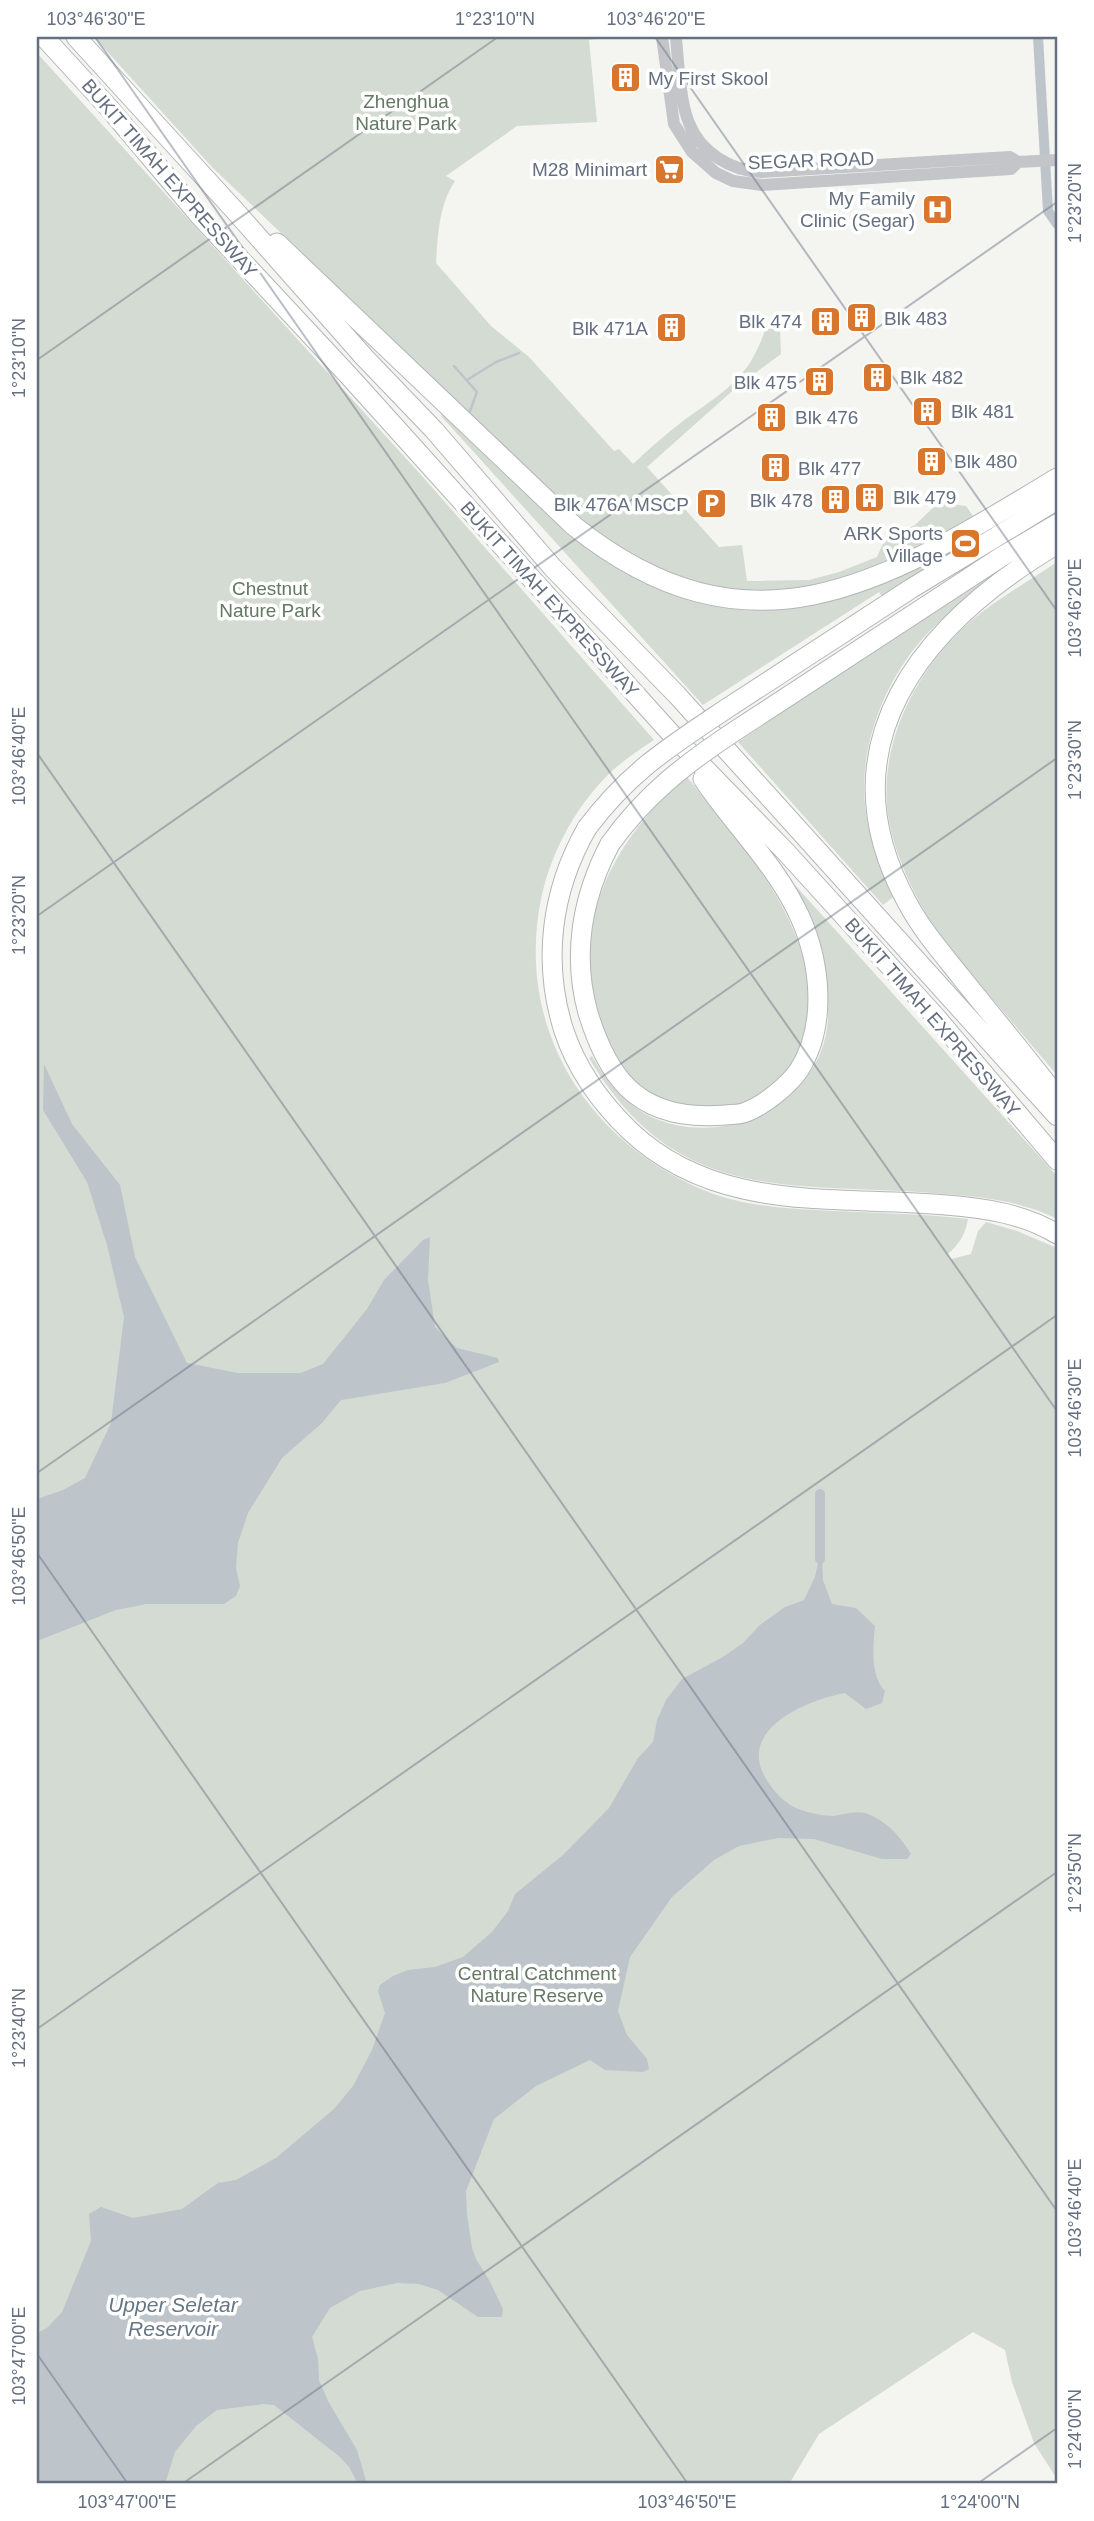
<svg xmlns="http://www.w3.org/2000/svg" width="1094" height="2521" font-family="Arial,sans-serif">
  <style>
    .green { fill: #d4dbd2 }
    .water { fill: #bdc4ca }
    .lines { fill: none; stroke-linecap: round; stroke-linejoin: round }
    .stream { stroke: #bdc4ca; stroke-width: 2.5 }
    .canal { stroke: #bdc4ca; stroke-width: 10 }
    .motorway-casing { stroke: #b3b5b9; stroke-width: 21 }
    .tertiary { stroke: #c3c5c9; stroke-width: 12 }
    .motorway { stroke: #fff; stroke-width: 19 }
    .motorway-bridge-casing { stroke: #b3b5b9; stroke-width: 21; stroke-linecap: butt }
    .motorway-bridge { stroke: #fff; stroke-width: 19 }
    .ticks { fill: none; stroke: #656f80; stroke-width: 2; stroke-opacity: 0.45 }
    .labels { text-anchor: middle; stroke-width: 7; stroke-linejoin: round; paint-order: stroke }
    .poi-label { font-size: 19px; fill: #656f80; stroke: #fff; text-anchor: start }
    .park-label { font-size: 19px; fill: #647864; stroke: #fff }
    .street-label { font-size: 19px; fill: #656f80; stroke: #fff }
    .water-label { font-size: 21px; font-style: italic; fill: #667685; stroke: #fff }
    .neatline { fill: none; stroke: #656f80; stroke-width: 2.5 }
    .ticks-label { font-size: 18px; text-anchor: middle; fill: #656f80 }
  </style>
  <rect width="100%" height="100%" fill="#f4f4f1"/>
  <path class="green" d="M94 37H611L589 40 597 122 517 126 446 176 455 181C439 205 438 234 436 263L491 326 529 357 614 451 619 449 633 464C649 449 666 434 683 421 727 389 750 379 767 324L780 329 781 354 739 385 647 467 719 547 742 545 747 581 809 580 839 572 877 557 884 541 915 525 939 502 966 506 973 516C943 533 914 551 884 565 809 600 730 600 655 568 631 557 608 539 586 525L212 167Z
    M37 53 422 476 654 740C636 752 619 763 604 779 573 811 550 856 541 899 515 1028 587 1142 706 1191 740 1205 779 1208 815 1210 866 1213 917 1213 968 1219 965 1235 960 1243 948 1254L951 1259 971 1254 978 1231 986 1222 1017 1231 1057 1248V2479L1034 2443 1012 2382 1005 2350 973 2332 819 2434 789 2484H37Z
    M447 410 653 582 816 603 989 511 1057 468V510L892 611 879 592 703 705 441 416Z
    M1057 562V1075C1031 1044 1004 1013 978 982 961 962 942 942 929 919 912 890 895 854 889 821 875 742 921 659 982 612 1006 594 1032 579 1057 562Z
    M1000 566 1003 570C976 591 949 611 925 636 885 680 859 745 865 805 868 837 880 867 893 897L883 905 738 742Z
    M687 777C741 845 826 934 806 1027 802 1047 795 1064 781 1078 775 1084 766 1089 759 1094 733 1114 681 1111 653 1096 631 1084 619 1061 608 1039 560 940 609 841 687 777Z
    M776 864 1057 1176V1219C1022 1201 983 1197 944 1194 795 1180 679 1210 589 1058L592 1056C607 1082 627 1107 656 1119 728 1148 822 1102 828 1020 828 1009 829 993 826 982 823 971 816 959 811 948 800 920 788 892 776 864Z"/>
  <path class="water" d="M44 1064 72 1124 120 1185 135 1257 187 1363 238 1373H301L323 1364 367 1309 384 1280 423 1240 430 1237 428 1280 435 1327 457 1348 498 1358 499 1362 445 1383 341 1400 322 1423 282 1458 248 1513 238 1543 236 1568 240 1586 236 1596 224 1604H146L116 1610 37 1641V1499L63 1490 85 1478 111 1423 124 1317 107 1245 87 1182 43 1110Z
    M819 1559H822L823 1580 832 1604 856 1608 875 1626C873 1646 870 1676 885 1691L882 1703 866 1709 845 1693C807 1700 736 1729 766 1779 774 1792 786 1805 801 1810 810 1813 824 1816 833 1816 845 1815 858 1809 870 1815 889 1823 901 1838 911 1854L907 1859H882L814 1839 778 1838 739 1846 714 1860 672 1897 630 1957 618 2011 627 2035 647 2059 649 2069 643 2072 605 2070 590 2060 536 2086 494 2119 466 2191 467 2214 472 2248 476 2259 489 2280 503 2309 502 2317H478L438 2290 419 2284 397 2283 360 2291 330 2308 312 2337 318 2359 319 2380 328 2401 357 2450 367 2484H358L349 2467 340 2457 274 2405 264 2404 217 2410 196 2426 175 2452 165 2484H37V2333L47 2328 62 2312 91 2241 89 2214 101 2207 133 2218 182 2209 218 2183 236 2180 276 2158 334 2109 353 2086 372 2050 385 2013 378 1991 380 1985 393 1976 408 1970 435 1967 463 1957 492 1932 508 1911 515 1894 563 1855 609 1808 638 1758 653 1742 657 1720 666 1700 682 1679 723 1657 743 1643 760 1625 785 1607 804 1600 815 1577Z"/>
  <g class="lines">
    <path class="stream" d="M454 366 477 392 470 411
      M467 380 496 362 519 353"/>
    <path class="canal" d="M1038 37 1048 211 1057 224
      M820 1559V1494"/>
    <defs>
      <path id="motorway" d="M44 37 109 108 199 215 350 377 675 738 785 851 935 1016 1057 1160
        M76 37 237 213 364 357 434 430 553 568 677 695 1057 1116
        M277 243 574 526C753 669 890 579 1057 478
        M1057 544C923 624 820 745 908 904 922 930 942 953 961 977 993 1017 1026 1056 1057 1097
        M726 709 912 588 1057 500
        M735 731 1001 557 1057 524
        M587 828C551 891 542 962 564 1031 577 1070 601 1103 630 1131 718 1214 836 1195 946 1205 985 1208 1024 1214 1057 1234
        M610 844C582 897 572 955 588 1013 596 1039 607 1067 627 1087 653 1113 690 1118 725 1115 732 1114 740 1115 746 1112 763 1106 789 1085 799 1070 827 1026 821 964 800 917 777 866 734 825 703 779"/>
    </defs>
    <use href="#motorway" class="motorway-casing"/>
    <path class="tertiary" d="M662 37 674 124 692 152 716 173 733 181 762 185 1011 169 1018 162
      M676 37C678 60 680 102 689 123 700 152 731 171 761 172L1010 157 1018 162 1057 160"/>
    <use href="#motorway" class="motorway"/>
    <defs>
      <path id="motorway-bridge" d="M587 828C629 772 669 747 726 709
        M610 844C645 795 685 764 735 731"/>
    </defs>
    <use href="#motorway-bridge" class="motorway-bridge-casing"/>
    <use href="#motorway-bridge" class="motorway-bridge"/>
  </g>
  <path class="ticks" d="M95 37 1057 1411M655 37 1057 611M37 360 498 37M37 753 1057 2211M37 916 1057 202M37 1473 1057 758M37 1553 688 2484M37 2029 1057 1315M37 2354 128 2484M182 2484 1057 1872M977 2484 1057 2428"/>
  <defs>
    <symbol id="building-square" viewBox="-11 -11 22 22"><rect x="-9" y="-9" width="18" height="18" rx="4" fill="#d8762d" stroke="#fff"/><path d="M-4-6H4V6H1V3H-1V6H-4ZM-2.5-4.3h1.7v1.8h-1.7ZM.8-4.3h1.7v1.8H.8ZM-2.5-1h1.7V.8h-1.7ZM.8-1h1.7V.8H.8Z" fill="#fff"/></symbol>
    <symbol id="supermarket-square" viewBox="-11 -11 22 22"><rect x="-9" y="-9" width="18" height="18" rx="4" fill="#d8762d" stroke="#fff"/><path d="M-6-5.5h2.5l.6 2H6L4.5 2H-2.5L-4.4-4H-6ZM-1.5 3.2a1.3 1.3 0 1 0 .1 0ZM3 3.2a1.3 1.3 0 1 0 .1 0Z" fill="#fff"/></symbol>
    <symbol id="hospital-square" viewBox="-11 -11 22 22"><rect x="-9" y="-9" width="18" height="18" rx="4" fill="#d8762d" stroke="#fff"/><path d="M-5-5h3v3.5h4V-5h3V5h-3V1.5h-4V5h-3Z" fill="#fff"/></symbol>
    <symbol id="parking-square" viewBox="-11 -11 22 22"><rect x="-9" y="-9" width="18" height="18" rx="4" fill="#d8762d" stroke="#fff"/><path d="M-3.5-5.5H1a3.5 3.5 0 0 1 0 7H-1V5.5H-3.5ZM-1-3.4V-.6H.8a1.4 1.4 0 0 0 0-2.8Z" fill="#fff"/></symbol>
    <symbol id="stadium-square" viewBox="-11 -11 22 22"><rect x="-9" y="-9" width="18" height="18" rx="4" fill="#d8762d" stroke="#fff"/><path d="M0-5a6.5 5 0 1 0 0 10a6.5 5 0 1 0 0-10ZM-3.5-1.8h7v3.6h-7Z" fill="#fff"/></symbol>
  </defs>
  <g fill-rule="evenodd">
    <use href="#building-square" x="608" y="60" width="35" height="35"/>
    <use href="#supermarket-square" x="652" y="152" width="35" height="35"/>
    <use href="#hospital-square" x="920" y="192" width="35" height="35"/>
    <use href="#building-square" x="844" y="300" width="35" height="35"/>
    <use href="#building-square" x="808" y="304" width="35" height="35"/>
    <use href="#building-square" x="654" y="310" width="35" height="35"/>
    <use href="#building-square" x="860" y="360" width="35" height="35"/>
    <use href="#building-square" x="802" y="364" width="35" height="35"/>
    <use href="#building-square" x="910" y="394" width="35" height="35"/>
    <use href="#building-square" x="754" y="400" width="35" height="35"/>
    <use href="#building-square" x="914" y="444" width="35" height="35"/>
    <use href="#building-square" x="758" y="450" width="35" height="35"/>
    <use href="#building-square" x="852" y="480" width="35" height="35"/>
    <use href="#building-square" x="818" y="482" width="35" height="35"/>
    <use href="#parking-square" x="694" y="486" width="35" height="35"/>
    <use href="#stadium-square" x="948" y="526" width="35" height="35"/>
  </g>
  <g class="labels">
    <g class="poi-label">
      <text x="648" y="85">My First Skool</text>
      <text x="647" y="176" text-anchor="end">M28 Minimart</text>
      <text x="915" y="205" text-anchor="end">My Family<tspan x="915" dy="22">Clinic (Segar)</tspan></text>
      <text x="884" y="325">Blk 483</text>
      <text x="802" y="328" text-anchor="end">Blk 474</text>
      <text x="648" y="335" text-anchor="end">Blk 471A</text>
      <text x="900" y="384">Blk 482</text>
      <text x="797" y="389" text-anchor="end">Blk 475</text>
      <text x="951" y="418">Blk 481</text>
      <text x="795" y="424">Blk 476</text>
      <text x="954" y="468">Blk 480</text>
      <text x="798" y="475">Blk 477</text>
      <text x="893" y="504">Blk 479</text>
      <text x="813" y="507" text-anchor="end">Blk 478</text>
      <text x="689" y="511" text-anchor="end">Blk 476A MSCP</text>
      <text x="943" y="540" text-anchor="end">ARK Sports<tspan x="943" dy="22">Village</tspan></text>
    </g>
    <g class="park-label">
      <text x="406" y="108">Zhenghua<tspan x="406" dy="22">Nature Park</tspan></text>
      <text x="270" y="595">Chestnut<tspan x="270" dy="22">Nature Park</tspan></text>
      <text x="537" y="1980">Central Catchment<tspan x="537" dy="22">Nature Reserve</tspan></text>
    </g>
    <g class="street-label">
      <text transform="translate(811 160) rotate(-2)" y="7">SEGAR ROAD</text>
      <text transform="translate(170 178) rotate(49)" y="7">BUKIT TIMAH EXPRESSWAY</text>
      <text transform="translate(550 599) rotate(48)" y="7">BUKIT TIMAH EXPRESSWAY</text>
      <text transform="translate(933 1017) rotate(49)" y="7">BUKIT TIMAH EXPRESSWAY</text>
    </g>
    <g class="water-label">
      <text x="173" y="2312">Upper Seletar<tspan x="173" dy="24">Reservoir</tspan></text>
    </g>
  </g>
  <rect width="1094" height="2521" fill="none" stroke="#ffffff" stroke-width="77"/>
  <rect x="38" y="38" width="1018" height="2444" class="neatline"/>
  <g class="ticks-label">
    <text x="96" y="25">103°46'30"E</text>
    <text x="495" y="25">1°23'10"N</text>
    <text x="656" y="25">103°46'20"E</text>
    <text transform="translate(1075 203) rotate(-90)" y="6">1°23'20"N</text>
    <text transform="translate(19 358) rotate(-90)" y="6">1°23'10"N</text>
    <text transform="translate(1075 608) rotate(-90)" y="6">103°46'20"E</text>
    <text transform="translate(19 756) rotate(-90)" y="6">103°46'40"E</text>
    <text transform="translate(1075 760) rotate(-90)" y="6">1°23'30"N</text>
    <text transform="translate(19 915) rotate(-90)" y="6">1°23'20"N</text>
    <text transform="translate(1075 1408) rotate(-90)" y="6">103°46'30"E</text>
    <text transform="translate(19 1556) rotate(-90)" y="6">103°46'50"E</text>
    <text transform="translate(1075 1873) rotate(-90)" y="6">1°23'50"N</text>
    <text transform="translate(19 2028) rotate(-90)" y="6">1°23'40"N</text>
    <text transform="translate(1075 2208) rotate(-90)" y="6">103°46'40"E</text>
    <text transform="translate(19 2356) rotate(-90)" y="6">103°47'00"E</text>
    <text transform="translate(1075 2429) rotate(-90)" y="6">1°24'00"N</text>
    <text x="127" y="2508">103°47'00"E</text>
    <text x="687" y="2508">103°46'50"E</text>
    <text x="980" y="2508">1°24'00"N</text>
  </g>
</svg>
